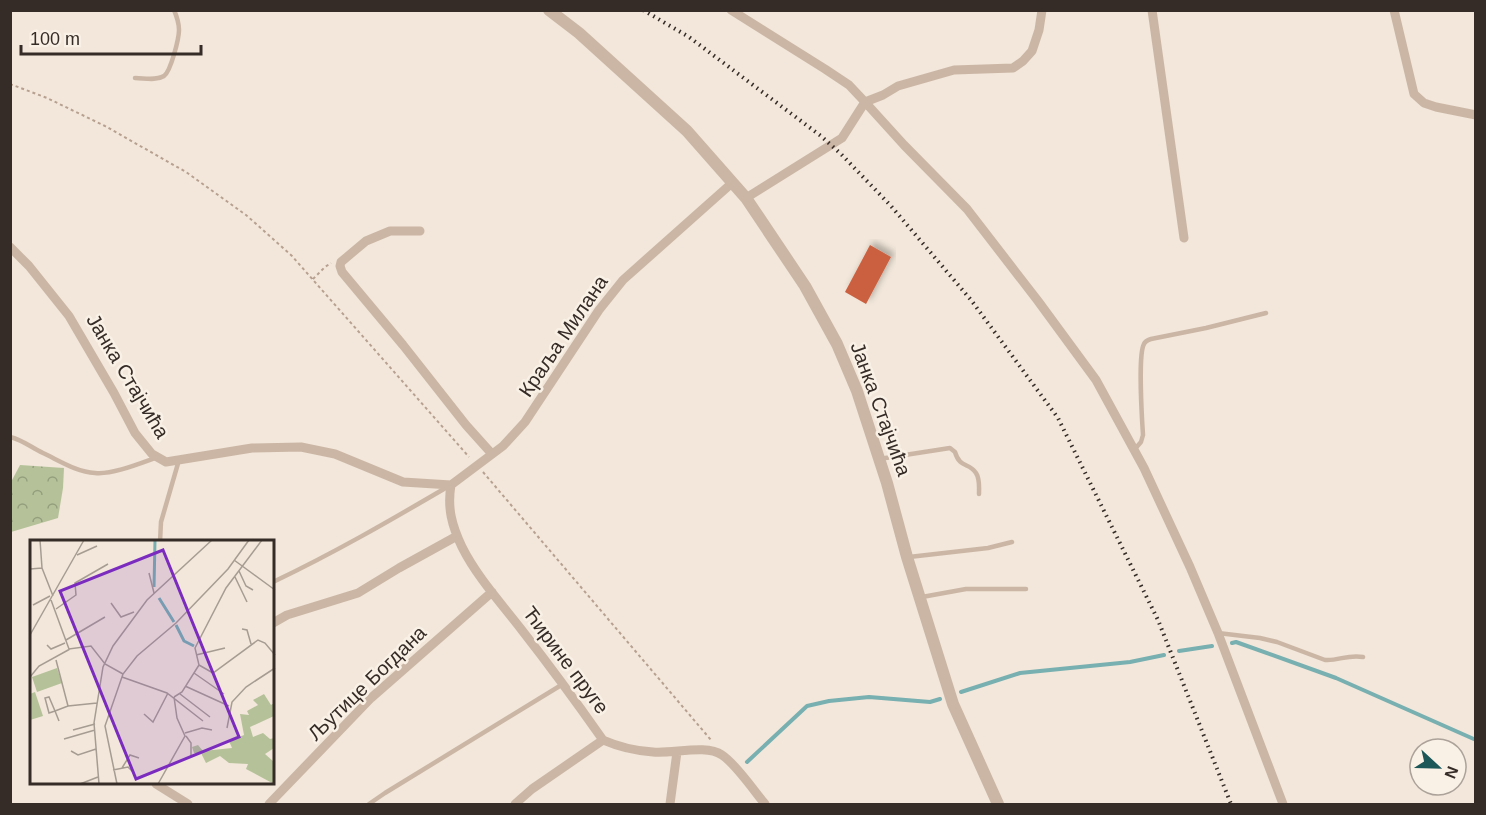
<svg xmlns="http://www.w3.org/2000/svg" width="1486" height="815" font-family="Helvetica,sans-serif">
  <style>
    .forest { fill: url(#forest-crowns) }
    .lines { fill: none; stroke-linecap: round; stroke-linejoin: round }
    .stream { stroke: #78afb0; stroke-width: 4 }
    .building { fill: #ca6040; filter: url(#shadow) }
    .path { stroke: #b7a090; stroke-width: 2; stroke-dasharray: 3 3; stroke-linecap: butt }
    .service { stroke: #cbb6a5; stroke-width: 4.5 }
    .minor { stroke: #cbb6a5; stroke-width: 9 }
    .tertiary { stroke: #cbb6a5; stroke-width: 12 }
    .rail { stroke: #362c27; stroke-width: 4; stroke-dasharray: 1.5 4.5; stroke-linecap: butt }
    .labels { text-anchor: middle; stroke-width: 5; stroke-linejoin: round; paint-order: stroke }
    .street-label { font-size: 20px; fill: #362c27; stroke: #faf1e6 }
    .inset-river { fill: none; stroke: #78afb0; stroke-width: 3 }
    .inset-road { fill: none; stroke: #a79c92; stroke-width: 1.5 }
    .view { fill: #7b2cbf; fill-opacity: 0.15; stroke: #7b2cbf; stroke-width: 3 }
    .inset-edge { fill: none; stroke: #362c27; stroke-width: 3 }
  </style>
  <defs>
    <pattern id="forest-crowns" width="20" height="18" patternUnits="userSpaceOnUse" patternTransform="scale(1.5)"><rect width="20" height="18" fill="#b5c299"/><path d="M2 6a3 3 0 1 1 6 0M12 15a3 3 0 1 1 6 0" fill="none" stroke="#949e7d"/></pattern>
    <filter id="shadow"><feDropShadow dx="4" dy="-4" stdDeviation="3" flood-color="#0004"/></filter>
  </defs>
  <rect width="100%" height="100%" fill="#f2e7da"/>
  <path class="forest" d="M20 465 64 468 63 488 58 518 11 532V482Z"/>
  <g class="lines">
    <path class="stream" d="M1232 643 1236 642 1336 678 1476 740
      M1179 651 1212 646
      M961 692 1020 673 1130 662 1164 655
      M747 762 807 706 829 701 869 697 930 702 940 699"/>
  </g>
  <path class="building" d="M870 245 891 257 866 304 845 292Z"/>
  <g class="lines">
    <path class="path" d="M10 84 47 98 105 126 186 172 246 215 292 256 469 457
      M313 279 325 267 331 263
      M483 472 711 740"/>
    <path class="service" d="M135 78C144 78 156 81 164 76 171 71 179 38 179 30 179 23 177 17 174 10
      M10 437C23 440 32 448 43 453 60 461 77 472 95 473 112 475 141 463 158 457
      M1134 450 1141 442 1143 435C1142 420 1138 354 1144 344 1145 341 1148 340 1151 339L1206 328 1266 313
      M879 459 950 448 955 452C960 469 969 462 976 473 980 479 979 487 979 494
      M160 542 161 522 179 460
      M909 557 988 548 1012 542
      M273 582C334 553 391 520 449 486
      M922 597 966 589H1026
      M1218 633 1260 638 1277 642 1325 660C1339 661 1348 654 1363 657
      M369 804 385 793 563 684"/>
    <path class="minor" d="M731 10 825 69 849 85 865 102 904 145 967 209 1038 301 1096 380 1144 468 1190 567 1218 633 1283 804
      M1152 10 1184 238
      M1394 10 1414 94 1424 103 1436 107 1476 115
      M746 198 842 138 865 102 883 95 898 86 954 70 1013 68 1023 61 1032 51 1039 30 1042 10
      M420 231H390L366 241 341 262 340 266 342 272 403 345 466 425 492 454
      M10 247 29 266 69 316 114 393 135 433 152 454 166 462 252 448 301 447 335 454 403 482 451 485
      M451 485C447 508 452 526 462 547 477 577 501 603 521 629 550 666 577 703 603 740 619 747 637 751 653 752 673 754 706 744 722 755 736 764 754 791 765 804
      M451 485 503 446 525 422 599 310 623 280 732 183
      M273 623 287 615 358 593 399 568 457 536
      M156 784 188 804
      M269 804 371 698 492 592
      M515 804 532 789 603 740
      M670 804 677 752"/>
    <path class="tertiary" d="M549 10 579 33 687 131 746 198 805 286 837 344 857 391 887 483 907 557 953 704 998 804"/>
    <path class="rail" d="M643 10 689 37 821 136 841 154 891 206 971 300 1058 418 1158 620 1231 804"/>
  </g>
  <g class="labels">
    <g class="street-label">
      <text transform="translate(563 336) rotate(-56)" y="7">Краља Милана</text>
      <text transform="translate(128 376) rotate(59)" y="7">Јанка Стајчића</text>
      <text transform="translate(881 409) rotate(70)" y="7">Јанка Стајчића</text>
      <text transform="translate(566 660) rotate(53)" y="7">Ћирине пруге</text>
      <text transform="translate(367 683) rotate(-44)" y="7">Љутице Богдана</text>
    </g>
  </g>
  <g transform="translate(30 540)">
    <rect width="244" height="244" fill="#f2e7da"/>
    <path d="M27 128 32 143 7 152 2 137ZM5 152 13 176 0 180V154Z" fill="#b5c299"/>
    <path d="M234 154 241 165 244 163V176L220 187 223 197 233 193 240 199 244 198V208L235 214 244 222V244L216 229 218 224 199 223 190 216 176 223 171 213H164L162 207 168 205 173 211 202 208 199 201 214 195 210 174 219 175 217 171 228 165 223 160Z" fill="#b5c299"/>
    <path class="inset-river" d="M124 47 125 0M129 58 144 82M146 85 154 101 164 106"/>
    <path class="inset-road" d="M10 0 12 28M47 15 67 6M204 20 245 50M0 29 12 28 23 56M209 31 216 46 223 50M119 33 124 53M205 37 217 62M21 60 39 109 61 106 75 124 93 134M81 63 91 77 104 72M3 65 20 56M26 69 46 55 45 43 78 24M212 89 217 90 221 104M0 95 54 0M36 100 75 77M17 105 21 109 35 103M166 115 195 108M26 120 38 166M169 125 183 133 228 100 235 103 245 115M164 133 194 154M0 137 9 126 40 109M92 137 137 153 173 181M155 146 199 166M150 154 180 177M144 157 152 152 169 125 165 108 196 48 232 0M114 174 123 182 138 153M29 181 25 171 19 157 15 158 19 173 25 171 38 166 67 163M197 188 202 162 216 147 245 128M43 190 65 184M155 193 172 188 182 190M156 196 161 203V217M34 199 65 190M41 211 48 215 66 209M92 228 100 215 109 218M83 230 98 227 103 232M50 244 68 237M69 244 64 183 73 127 83 106 117 60 182 0M87 244 75 186 93 134 107 116 146 83 198 29 219 0M128 244 155 196 147 178 144 157"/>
    <path class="view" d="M133 10 209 197 106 239 30 51Z"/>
    <rect width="244" height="244" class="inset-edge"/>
  </g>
  <rect width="1486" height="815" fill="none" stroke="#362c27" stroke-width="24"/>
  <g transform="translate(1438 767) rotate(112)"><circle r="28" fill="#faf1e6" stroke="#aca29a" stroke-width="1.5"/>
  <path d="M0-4.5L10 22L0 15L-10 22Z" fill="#1b5659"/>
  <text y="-9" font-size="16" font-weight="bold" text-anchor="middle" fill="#362c27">N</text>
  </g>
  <path d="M21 45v9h180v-9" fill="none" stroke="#362c27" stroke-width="3"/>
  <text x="30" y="45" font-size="18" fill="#362c27" stroke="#faf1e6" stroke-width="4.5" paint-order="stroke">100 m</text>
</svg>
